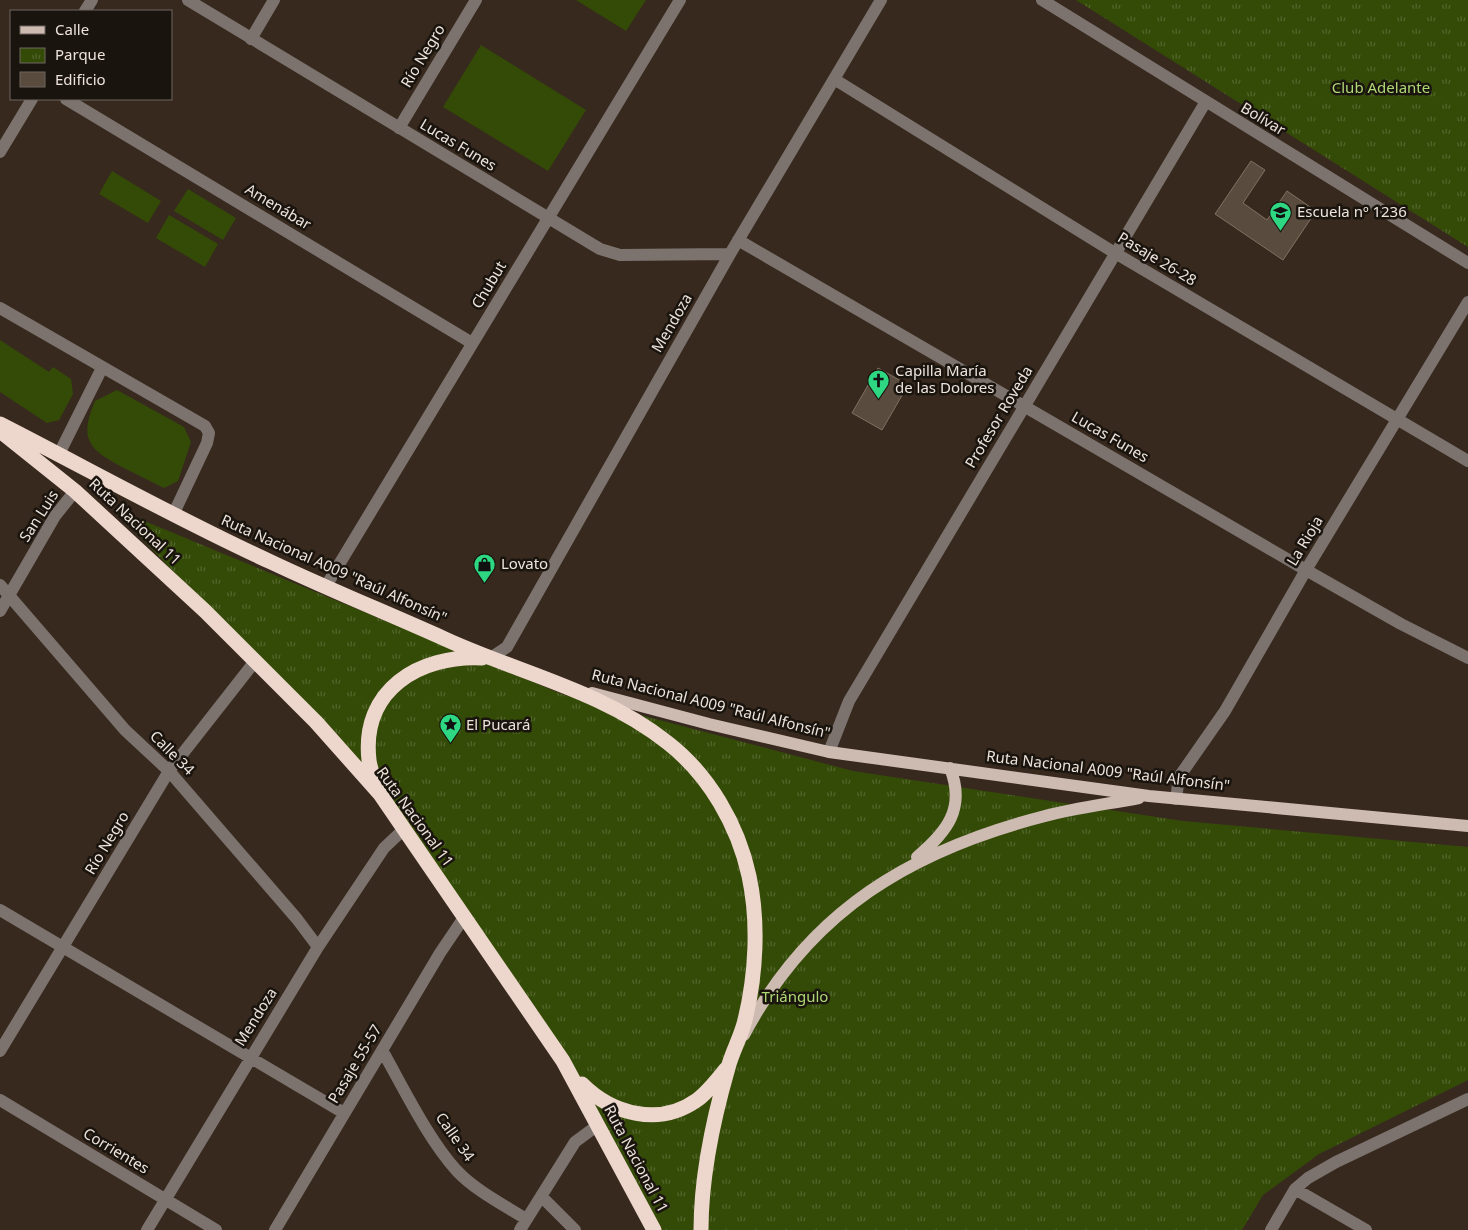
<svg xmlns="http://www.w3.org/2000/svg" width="1468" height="1230" font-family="'Noto Sans',sans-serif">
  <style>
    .green { fill: #344b08 }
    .park { fill: url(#park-tufts) }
    .building { fill: #594b3d; stroke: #807162 }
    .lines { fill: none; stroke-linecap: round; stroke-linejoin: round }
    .minor { stroke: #7c736f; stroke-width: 12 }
    .major { stroke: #cdbab1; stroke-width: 12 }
    .highway { stroke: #edd6cb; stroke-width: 15 }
    .labels { text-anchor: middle; stroke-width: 5; stroke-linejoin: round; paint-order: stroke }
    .street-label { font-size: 15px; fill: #ece3db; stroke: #1a140e }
    .park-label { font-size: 15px; fill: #afd974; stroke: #1a140e }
    .poi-label { font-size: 15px; fill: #ece3db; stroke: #1a140e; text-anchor: start }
  </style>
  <defs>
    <pattern id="park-tufts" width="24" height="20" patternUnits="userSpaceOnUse" patternTransform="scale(1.25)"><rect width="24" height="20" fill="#344b08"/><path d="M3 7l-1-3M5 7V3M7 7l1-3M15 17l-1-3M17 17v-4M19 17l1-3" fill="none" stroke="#52652b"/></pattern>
  </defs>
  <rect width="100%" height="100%" fill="#37291d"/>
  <path class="green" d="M576 0H646L626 31Z
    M481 45 586 110 548 171 443 107Z
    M112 171 161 201 148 223 99 194Z
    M188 189 236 218 223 240 174 211Z
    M169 215 218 244 205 267 156 238Z
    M0 340 49 372 53 367 71 379 73 394 59 420 47 423 0 392Z
    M117 390 184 427 191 442 178 481 164 488C150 481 136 474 122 467 88 449 79 439 95 401Z"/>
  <path class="park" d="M1076 0H1468V247Z
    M113 508 564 695 853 771 1183 821 1468 847V1080L1319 1154 1263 1195 1242 1230H654L598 1125 403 830 316 722Z"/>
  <path class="building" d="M1251 161 1265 170 1243 203 1267 220 1287 191 1316 211 1283 260 1215 214Z
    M878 368 908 385 882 430 852 413Z"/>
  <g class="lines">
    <path class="minor" d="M188 0 600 249 620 255 730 254
      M1042 0 1468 263
      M85 11 92 0
      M251 39 274 0
      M834 79 1115 253 1468 461
      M66 99 472 343
      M399 128 476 0
      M0 152 32 99
      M738 240 1306 570 1401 624 1468 658
      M0 308 205 426 209 433 207 443 173 515
      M59 454 102 368
      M0 585 125 730 169 771 297 919 318 947
      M326 586 680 0
      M0 611 55 516 75 491
      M489 659 507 647 730 254 881 0
      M829 752 849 701 1205 103
      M1176 799 1179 777 1225 711 1306 570 1468 302
      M0 910 344 1113
      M382 1050C404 1089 428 1139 457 1171 476 1191 504 1205 526 1219
      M0 1051 169 771 256 660
      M0 1100 216 1230
      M1295 1189 1366 1230
      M541 1196 575 1230
      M147 1230 318 947 384 848 403 830
      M275 1230 440 953 465 916
      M520 1230 575 1142 598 1125
      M1271 1230 1295 1189 1308 1178 1336 1162 1468 1099"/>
    <path class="major" d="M592 693 709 724 829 752 1149 796 1468 826
      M917 857C947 832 966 808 950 768
      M744 1035C810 910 912 850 1045 816 1075 808 1108 804 1139 798"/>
    <path class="highway" d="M0 424C90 470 179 520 271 562 328 589 387 613 445 639 519 673 603 691 668 743 709 775 738 825 749 876 759 922 756 975 745 1020 741 1037 732 1052 728 1068 713 1120 701 1176 701 1230
      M5 435 75 491 205 611 316 722 380 794 563 1061 654 1230
      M377 786C374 778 370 769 369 760 361 690 419 655 482 658
      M582 1084C612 1114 659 1127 697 1100 708 1092 717 1080 726 1069"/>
  </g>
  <defs>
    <symbol id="school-pin" viewBox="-11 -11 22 30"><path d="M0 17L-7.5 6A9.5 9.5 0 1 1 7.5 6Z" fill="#2ed883" stroke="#1a140e"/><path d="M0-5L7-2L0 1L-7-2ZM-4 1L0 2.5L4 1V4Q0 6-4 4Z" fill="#111"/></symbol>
    <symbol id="church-pin" viewBox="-11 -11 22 30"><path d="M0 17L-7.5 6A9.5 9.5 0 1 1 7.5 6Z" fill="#2ed883" stroke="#1a140e"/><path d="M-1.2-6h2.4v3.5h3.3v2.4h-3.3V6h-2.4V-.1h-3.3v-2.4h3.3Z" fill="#111"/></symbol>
    <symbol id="shop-pin" viewBox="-11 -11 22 30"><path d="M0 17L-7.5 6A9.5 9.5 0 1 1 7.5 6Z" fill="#2ed883" stroke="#1a140e"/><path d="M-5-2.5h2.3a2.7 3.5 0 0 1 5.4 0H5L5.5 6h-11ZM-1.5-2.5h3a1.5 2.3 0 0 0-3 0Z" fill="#111"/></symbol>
    <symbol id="sight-pin" viewBox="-11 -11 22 30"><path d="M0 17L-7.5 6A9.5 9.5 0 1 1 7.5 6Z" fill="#2ed883" stroke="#1a140e"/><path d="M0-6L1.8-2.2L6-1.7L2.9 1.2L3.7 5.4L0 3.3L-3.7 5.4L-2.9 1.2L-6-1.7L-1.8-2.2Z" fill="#111"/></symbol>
  </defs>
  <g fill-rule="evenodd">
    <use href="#school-pin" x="1268" y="200" width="25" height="34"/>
    <use href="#church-pin" x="866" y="368" width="25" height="34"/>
    <use href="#shop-pin" x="472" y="552" width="25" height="34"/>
    <use href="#sight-pin" x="438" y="712" width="25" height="34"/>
  </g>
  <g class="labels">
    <g class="street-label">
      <text transform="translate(423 56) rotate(-59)" y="5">Río Negro</text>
      <text transform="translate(1263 119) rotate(31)" y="5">Bolívar</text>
      <text transform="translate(458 145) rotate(31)" y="5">Lucas Funes</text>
      <text transform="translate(278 207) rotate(31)" y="5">Amenábar</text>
      <text transform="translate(1157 259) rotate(31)" y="5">Pasaje 26-28</text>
      <text transform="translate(489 285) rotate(-59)" y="5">Chubut</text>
      <text transform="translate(672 323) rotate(-60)" y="5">Mendoza</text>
      <text transform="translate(999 417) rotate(-59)" y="5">Profesor Roveda</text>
      <text transform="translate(1110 437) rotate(30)" y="5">Lucas Funes</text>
      <text transform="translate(39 516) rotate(-57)" y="5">San Luis</text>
      <text transform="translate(135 522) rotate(43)" y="5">Ruta Nacional 11</text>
      <text transform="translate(1305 541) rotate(-59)" y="5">La Rioja</text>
      <text transform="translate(334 569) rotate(24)" y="5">Ruta Nacional A009 "Raúl Alfonsín"</text>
      <text transform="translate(711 704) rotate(14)" y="5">Ruta Nacional A009 "Raúl Alfonsín"</text>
      <text transform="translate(172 753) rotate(45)" y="5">Calle 34</text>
      <text transform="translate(1108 771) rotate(7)" y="5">Ruta Nacional A009 "Raúl Alfonsín"</text>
      <text transform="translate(415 817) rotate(54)" y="5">Ruta Nacional 11</text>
      <text transform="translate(107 843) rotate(-59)" y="5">Río Negro</text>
      <text transform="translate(256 1017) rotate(-58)" y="5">Mendoza</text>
      <text transform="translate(355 1064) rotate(-59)" y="5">Pasaje 55-57</text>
      <text transform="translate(455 1137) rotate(55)" y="5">Calle 34</text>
      <text transform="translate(116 1151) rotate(31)" y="5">Corrientes</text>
      <text transform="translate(636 1159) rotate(62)" y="5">Ruta Nacional 11</text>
    </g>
    <g class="park-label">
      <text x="1381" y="93">Club Adelante</text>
      <text x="795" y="1002">Triángulo</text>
    </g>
    <g class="poi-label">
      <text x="1297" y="217">Escuela nº 1236</text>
      <text x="895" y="376">Capilla María<tspan x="895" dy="17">de las Dolores</tspan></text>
      <text x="501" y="569">Lovato</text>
      <text x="466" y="730">El Pucará</text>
    </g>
  </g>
  <rect x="10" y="10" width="162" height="90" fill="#1a140e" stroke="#6e6760"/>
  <rect x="20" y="26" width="25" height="8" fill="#cdbab1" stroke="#6e6760"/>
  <text x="55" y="35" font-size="15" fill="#ece3db">Calle</text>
  <rect x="20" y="48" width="25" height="15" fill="url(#park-tufts)" stroke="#6e6760"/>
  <text x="55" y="60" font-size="15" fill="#ece3db">Parque</text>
  <rect x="20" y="72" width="25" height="15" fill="#594b3d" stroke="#6e6760"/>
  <text x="55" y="85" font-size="15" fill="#ece3db">Edificio</text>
</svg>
